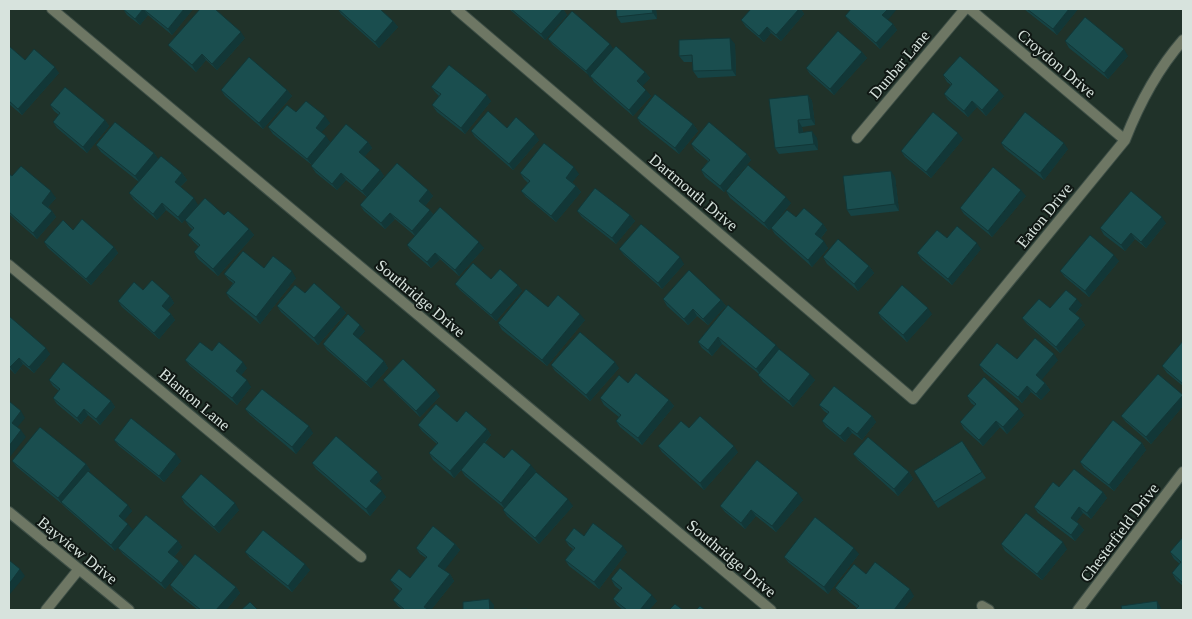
<svg xmlns="http://www.w3.org/2000/svg" width="1192" height="619" font-family="'Times New Roman',serif">
  <style>
    .lines { fill: none; stroke-linecap: round; stroke-linejoin: round }
    .minor-casing { stroke: #3d4e46; stroke-width: 12 }
    .tertiary-casing { stroke: #3d4e46; stroke-width: 12 }
    .minor { stroke: #6e7764; stroke-width: 10 }
    .tertiary { stroke: #6e7764; stroke-width: 10 }
    .wall { fill: #164344 }
    .shaded-wall { fill: #123737 }
    .building { fill: #1a4e4f; stroke: #123737 }
    .labels { text-anchor: middle; stroke-width: 4; stroke-linejoin: round; paint-order: stroke }
    .street-label { font-size: 16px; fill: #d7e3dd; stroke: #101814 }
  </style>
  <rect width="100%" height="100%" fill="#203229"/>
  <g class="lines">
    <defs>
      <path id="minor" d="M52 9 771 610
        M456 9 913 399 1125 140C1139 104 1157 70 1183 40
        M970 9 1125 140
        M857 138 965 9
        M9 265 361 557
        M9 512 129 610
        M46 610 79 569
        M1078 610 1183 472"/>
      <path id="tertiary" d="M982 606 989 610"/>
    </defs>
    <use href="#minor" class="minor-casing"/>
    <use href="#tertiary" class="tertiary-casing"/>
    <use href="#minor" class="minor"/>
    <use href="#tertiary" class="tertiary"/>
  </g>
  <path class="wall" d="M123 9H193L172 35 148 15 140 25 127 15Z
    M338 9 393 21 398 27 379 48 341 14Z
    M509 9H563L567 15 545 40Z
    M656 9 657 19 621 23 617 17Z
    M751 9H801L804 14 781 41 771 33 764 42 746 27 741 20Z
    M1024 9H1078L1057 35Z
    M845 16 888 20 893 24 897 30 880 49 850 22Z
    M245 38 217 70 206 60 196 72 173 51 168 45Z
    M548 39 614 49 645 72 650 78 642 86 651 96 633 116 594 82 591 77 553 45Z
    M1065 41 1128 56 1108 79 1069 48Z
    M735 44 736 76 698 78 693 71V62H684L679 56Z
    M9 46 25 60 59 73 22 115 9 104Z
    M862 52 867 58 834 95 810 74 806 68Z
    M943 75 1004 96 986 116 977 107 968 117 948 100 944 94 951 85 947 82Z
    M431 87 491 101 465 134 437 112 432 105 439 96 436 93Z
    M221 90H287L292 96 263 129 225 96Z
    M808 95 812 101 815 125 802 127 803 132 817 138 818 150 779 154 775 148Z
    M50 105 105 120 109 126 87 153 57 128 53 122 59 115 54 111Z
    M296 112 330 123 321 132 330 142 312 165 273 134 268 127Z
    M637 118 693 124 698 131 679 154 641 124Z
    M471 131 539 140 513 170 475 137Z
    M963 139 931 178 905 157 901 151Z
    M368 142 372 148 364 157 380 170 384 176 367 197 346 180 337 190 316 173 311 166Z
    M1001 143 1068 149 1044 180 1005 149Z
    M691 144 747 154 751 160 724 192 705 177 701 170 708 161 695 150Z
    M96 145 154 153 158 159 182 173 187 180 180 187 198 205 182 223 166 210 157 220 134 200 129 193 139 182 101 152Z
    M520 173 579 174 572 182 576 186 581 192 556 222 526 197 521 191 528 183 524 179Z
    M9 174 12 176 56 198 48 207 52 211 56 217 37 239 9 214Z
    M895 177 899 211 851 216 847 210Z
    M428 190 433 196 425 206 433 214 484 248 459 276 440 259 431 268 411 251 407 245 415 236 395 219 385 229 364 211 360 205Z
    M726 191 791 203 769 230 730 198Z
    M1026 196 992 237 964 214 960 208Z
    M577 211 630 215 635 221 616 244 582 217Z
    M224 215 249 229 254 235 218 276 198 259 194 252 199 247 193 241 188 235 193 230 189 226 185 220Z
    M796 217 823 224 827 230 821 238 828 248 812 267 775 234 771 228Z
    M1166 223 1146 248 1135 239 1125 251 1104 235 1100 228Z
    M73 230 114 247 118 253 91 285 48 248 44 242Z
    M619 249 684 264 662 289 624 255Z
    M981 249 952 285 922 260 917 253Z
    M823 257 869 266 874 273 858 291 827 264Z
    M1119 261 1089 297 1065 277 1060 271Z
    M224 274 296 278 260 324 230 299 226 293 233 283 229 280Z
    M455 284 518 285 522 291 496 321 460 290Z
    M143 290 170 296 174 303 167 311 171 314 175 320 159 339 122 307 118 301Z
    M663 299 721 300 726 306 708 325 697 316 688 325 667 306Z
    M728 305 815 380 793 407 763 382 758 375 759 374 722 344 712 356 702 348 698 342Z
    M1082 305 1075 314 1080 318 1085 325 1060 353 1027 324 1022 318 1050 308Z
    M277 306 341 307 346 313 318 345 281 312Z
    M548 307 585 320 547 366 502 330 498 323Z
    M878 313 932 314 907 342 882 319Z
    M9 316 50 354 34 373 23 364 15 374 9 368Z
    M365 331 358 339 384 361 388 368 371 388 327 350 323 344Z
    M1183 341V386L1167 373 1162 366Z
    M212 351 247 368 241 375 251 387 237 405 190 366 185 360Z
    M1017 359 1058 360 1041 380 1045 383 1050 390 1041 400 1031 392 1022 403 984 372 979 365Z
    M551 365 619 368 590 401 555 371Z
    M49 380 111 401 115 407 100 425 88 415 81 424 57 404 53 398 59 391 53 386Z
    M383 380 440 396 420 417 388 386Z
    M628 383 669 400 674 406 642 445 620 427 616 421 619 417 604 405 600 398Z
    M1183 395V406L1151 444 1126 422 1121 416Z
    M967 396 1024 415 1007 434 1000 427 983 446 964 429 960 422 975 406 971 403Z
    M819 405 872 416 876 422 862 440 852 433 845 442 826 427 822 421 828 414 824 411Z
    M245 409 313 433 296 454 250 415Z
    M457 422 487 429 491 435 485 443 504 458 536 471 523 486 573 506 539 544 507 516 503 510 504 508 465 476 461 470 464 467 454 478 433 460 429 453 437 444 422 431 418 425Z
    M114 440 181 461 164 482 119 446Z
    M962 441 986 478 938 508 934 502Z
    M1142 443 1146 450 1114 491 1084 468 1080 462Z
    M658 446 738 452 704 490 662 452Z
    M853 454 909 472 913 479 898 496 858 460Z
    M12 461 86 464 90 470 89 472 132 511 124 520 115 551 66 508 62 504 17 467Z
    M312 463 382 478 375 486 386 497 370 516 316 469Z
    M1059 487 1103 492 1107 498 1091 519 1083 513 1076 522 1079 524 1084 530 1075 541 1038 513 1034 507Z
    M181 497 239 510 219 533 185 504Z
    M803 500 776 532 756 516 745 529 725 512 720 506Z
    M584 536 627 552 599 589 569 566 565 560 573 549 569 546 565 540Z
    M1183 537V586L1176 580 1172 573 1180 564 1174 559 1170 552Z
    M178 541 182 547 174 557 179 561 184 567 165 589 123 554 118 548Z
    M455 544 460 550 444 570 450 574 454 581 431 610H403L398 606 393 600 400 591 395 586 390 580 410 578 426 558 420 554 416 548Z
    M1001 544 1067 549 1042 580 1005 551Z
    M245 552 310 570 292 592 250 558Z
    M859 554 828 594 789 563 784 557Z
    M866 574 914 596 903 610H855L857 608 840 594 835 588Z
    M611 579 657 601 649 610H623L617 605 613 599 620 590 615 586Z
    M170 585 236 587 240 593 226 610H198L174 591Z"/>
  <path class="shaded-wall" d="M143 9 148 15 140 25 135 19Z
    M184 9H193L172 35 168 29Z
    M563 9 567 15 545 40 541 34Z
    M652 9H656L657 19 653 13Z
    M799 9H801L804 14 781 41 776 35Z
    M888 9H897L887 21 882 15Z
    M1069 9H1078L1057 35 1053 29Z
    M393 21 398 27 379 48 375 42Z
    M893 24 897 30 880 49 876 43Z
    M767 27 771 33 764 42 759 36Z
    M241 32 245 38 217 70 212 64Z
    M730 38 735 44 736 76 732 70Z
    M610 44 614 50 590 78 586 71Z
    M1124 49 1128 56 1108 79 1104 73Z
    M862 52 867 58 834 95 830 89Z
    M202 54 206 60 196 72 192 65Z
    M55 67 59 73 22 115 18 109Z
    M645 72 650 78 641 88 637 81Z
    M287 90 292 96 263 129 259 123Z
    M646 90 651 96 633 116 629 110Z
    M999 90 1004 96 986 116 982 110Z
    M487 95 491 101 465 134 461 128Z
    M808 95 812 101 815 125 811 119Z
    M972 101 977 107 968 117 964 111Z
    M325 116 330 123 320 134 316 128Z
    M105 120 109 126 87 153 83 147Z
    M798 120 802 127 804 139 799 133Z
    M693 124 698 131 679 154 675 148Z
    M812 131 817 138 818 150 814 144Z
    M958 133 963 139 931 178 926 172Z
    M535 134 539 140 513 170 509 164Z
    M326 136 330 142 312 165 307 159Z
    M368 142 372 148 363 158 359 152Z
    M1064 143 1068 149 1044 180 1040 173Z
    M154 153 158 159 140 183 135 176Z
    M747 154 751 160 724 192 720 186Z
    M574 167 579 174 571 184 566 178Z
    M380 170 384 176 367 197 362 191Z
    M891 171 895 177 899 211 895 204Z
    M182 173 187 180 179 188 175 182Z
    M341 173 346 180 337 190 332 184Z
    M576 186 581 192 556 222 551 216Z
    M428 190 433 196 424 207 419 201Z
    M1021 190 1026 196 992 237 988 231Z
    M51 191 56 198 46 209 42 203Z
    M786 197 791 203 769 230 764 223Z
    M194 198 198 205 182 223 178 217Z
    M162 203 166 210 157 220 153 214Z
    M430 210 434 216 416 237 412 231Z
    M52 211 56 217 37 239 33 233Z
    M390 213 395 219 385 229 381 223Z
    M630 215 635 221 616 244 612 238Z
    M1162 217 1166 223 1146 248 1141 242Z
    M823 224 827 230 819 240 815 234Z
    M249 229 254 235 218 276 213 269Z
    M1131 233 1135 239 1125 251 1121 245Z
    M824 241 828 248 812 267 808 260Z
    M479 242 484 248 459 276 455 270Z
    M977 243 981 249 952 285 948 279Z
    M114 247 118 253 91 285 86 279Z
    M435 253 440 259 431 268 427 262Z
    M1114 255 1119 261 1089 297 1085 291Z
    M680 257 684 264 662 289 658 283Z
    M869 266 874 273 858 291 854 284Z
    M292 271 296 278 260 324 256 317Z
    M518 285 522 291 496 321 491 315Z
    M170 296 174 303 166 312 162 306Z
    M1077 299 1082 305 1074 315 1069 309Z
    M721 300 726 306 708 325 703 319Z
    M341 307 346 313 318 345 314 338Z
    M928 308 932 314 907 342 903 335Z
    M693 309 697 316 688 325 684 319Z
    M171 314 175 320 159 339 154 333Z
    M580 314 585 320 547 366 542 360Z
    M1080 318 1085 325 1060 353 1056 347Z
    M360 325 365 331 357 340 353 334Z
    M718 337 722 344 712 356 708 350Z
    M776 345 781 351 761 375 756 369Z
    M46 348 50 354 34 373 29 367Z
    M1054 354 1058 360 1040 382 1036 375Z
    M19 358 23 364 15 374 10 367Z
    M384 361 388 368 371 388 366 382Z
    M243 362 247 368 240 377 236 371Z
    M615 362 619 368 590 401 586 395Z
    M810 374 815 380 793 407 789 401Z
    M247 380 251 387 237 405 232 398Z
    M1045 383 1050 390 1041 400 1036 394Z
    M1027 386 1031 392 1022 403 1018 397Z
    M436 390 440 396 420 417 416 411Z
    M1183 395V406L1151 444 1146 437Z
    M669 400 674 406 642 445 638 438Z
    M111 401 115 407 100 425 96 419Z
    M84 409 88 415 81 424 77 418Z
    M1019 409 1024 415 1007 434 1003 427Z
    M21 411 25 418 16 429 12 423Z
    M872 416 876 422 862 440 857 434Z
    M996 421 1000 427 983 446 979 440Z
    M309 426 313 433 296 454 292 447Z
    M848 427 852 433 845 442 840 436Z
    M487 429 491 435 454 478 450 471Z
    M21 430 26 437 9 458V446Z
    M1142 443 1146 450 1114 491 1109 485Z
    M734 446 738 452 704 490 700 483Z
    M176 454 181 461 164 482 159 476Z
    M86 464 90 470 63 503 61 502 62 504 58 498Z
    M531 465 536 471 505 509 501 503Z
    M378 472 382 478 374 487 370 481Z
    M909 472 913 479 898 496 894 489Z
    M382 491 386 497 370 516 366 509Z
    M1103 492 1107 498 1091 519 1087 513Z
    M798 493 803 500 776 532 772 526Z
    M568 499 573 506 539 544 535 538Z
    M235 503 239 510 219 533 214 527Z
    M128 505 132 511 123 522 119 516Z
    M1079 507 1083 513 1075 524 1071 518Z
    M751 510 756 516 745 529 741 523Z
    M128 524 133 530 115 551 111 545Z
    M1079 524 1084 530 1075 541 1071 535Z
    M178 541 182 547 173 558 168 552Z
    M1063 542 1067 549 1042 580 1037 574Z
    M455 544 460 550 443 572 438 566Z
    M623 546 627 552 599 589 594 582Z
    M854 548 859 554 828 594 824 587Z
    M179 561 184 567 165 589 161 583Z
    M305 564 310 570 292 592 288 586Z
    M20 569 25 576 10 594 9 592V584Z
    M450 574 454 581 431 610H427L424 607Z
    M236 587 240 593 226 610H216Z
    M910 589 914 596 903 610H894Z
    M652 595 657 601 649 610H640Z
    M489 599 494 605V610H490Z
    M1157 601 1161 608V610H1158Z"/>
  <path class="building" d="M123 9H184L168 29 143 9 135 19Z
    M200 9H215L241 32 212 64 202 54 192 65 168 45Z
    M338 9H380L393 21 375 42Z
    M511 9H563L541 34Z
    M616 9H652L653 13 617 17Z
    M751 9H799L776 35 767 27 759 36 741 20Z
    M851 9H888L882 15 893 24 876 43 845 16Z
    M1027 9H1069L1053 29Z
    M572 11 610 44 586 71 548 39Z
    M1085 17 1124 49 1104 73 1065 41Z
    M838 31 862 52 830 89 806 68Z
    M730 38 732 70 693 71 692 55 679 56V40Z
    M9 46 25 60 34 49 55 67 18 109 9 101Z
    M616 46 645 72 637 81 646 90 629 110 590 76Z
    M960 56 999 90 982 110 972 101 964 111 944 94 952 84 943 75Z
    M249 57 287 90 259 123 221 90Z
    M449 65 487 95 461 128 432 105 441 94 431 87Z
    M65 87 105 120 83 147 53 122 60 113 50 105Z
    M655 94 693 124 675 148 637 118Z
    M808 95 811 119 798 120 799 133 812 131 814 144 775 148 769 99Z
    M306 101 325 116 316 128 326 136 307 159 268 127 287 105 296 112Z
    M488 111 507 128 516 117 535 134 509 164 471 131Z
    M933 112 958 133 926 172 901 151Z
    M1025 112 1064 143 1040 173 1001 143Z
    M115 122 154 153 135 176 96 145Z
    M709 122 747 154 720 186 701 170 710 160 691 144Z
    M346 124 368 142 359 152 380 170 362 191 341 173 332 184 311 166Z
    M544 143 574 167 566 178 576 186 551 216 521 191 530 181 520 173Z
    M161 156 182 173 175 182 194 198 178 217 162 203 153 214 129 193Z
    M397 163 428 190 419 201 430 210 412 231 390 213 381 223 360 205Z
    M748 165 786 197 764 223 726 191Z
    M21 166 51 191 42 203 52 211 33 233 9 212V174L12 176Z
    M993 167 1021 190 988 231 960 208Z
    M891 171 895 204 847 210 843 176Z
    M595 188 630 215 612 238 577 211Z
    M1131 191 1162 217 1141 242 1131 233 1121 245 1100 228Z
    M205 198 224 215 228 211 249 229 213 269 194 252 200 245 188 235 194 228 185 220Z
    M440 207 479 242 455 270 435 253 427 262 407 245Z
    M804 208 823 224 815 234 824 241 808 260 771 228 787 210 796 217Z
    M82 219 114 247 86 279 44 242 63 220 73 230Z
    M641 224 680 257 658 283 619 249Z
    M957 226 977 243 948 279 917 253 937 230 947 238Z
    M1090 235 1114 255 1085 291 1060 271Z
    M838 239 869 266 854 284 823 257Z
    M243 251 264 268 273 256 292 271 256 317 226 293 235 282 224 274Z
    M473 263 491 279 500 269 518 285 491 315 455 284Z
    M689 270 721 300 703 319 693 309 684 319 663 299Z
    M152 280 170 296 162 306 171 314 154 333 118 301 134 282 143 290Z
    M314 283 341 307 314 338 277 306 295 285 305 293Z
    M902 285 928 308 903 335 878 313Z
    M526 289 548 307 558 295 580 314 542 360 498 323Z
    M1066 290 1077 299 1069 309 1080 318 1056 347 1022 318 1039 299 1050 308Z
    M728 305 776 345 756 369 718 337 708 350 698 342Z
    M348 314 360 325 353 334 384 361 366 382 323 344Z
    M9 316 46 348 29 367 19 358 10 367 9 366Z
    M580 332 615 362 586 395 551 365Z
    M1035 338 1054 354 1036 375 1045 383 1036 394 1027 386 1018 397 979 365 997 343 1017 359Z
    M1183 341V384L1162 366Z
    M200 342 212 351 219 342 243 362 236 371 247 380 232 398 185 360Z
    M779 349 810 374 789 401 758 375Z
    M403 359 436 390 416 411 383 380Z
    M63 362 111 401 96 419 84 409 77 418 53 398 60 389 49 380Z
    M636 373 669 400 638 438 616 421 621 415 600 398 619 375 628 383Z
    M1158 374 1183 395 1146 437 1121 416Z
    M984 377 1019 409 1003 427 996 421 979 440 960 422 976 404 967 396Z
    M834 386 872 416 857 434 848 427 840 436 822 421 829 412 819 405Z
    M262 389 309 426 292 447 245 409Z
    M9 401 21 411 12 423 21 430 9 446Z
    M436 404 457 422 466 411 487 429 450 471 429 453 438 443 418 425Z
    M700 416 734 446 700 483 658 446 681 421 689 428Z
    M131 418 176 454 159 476 114 440Z
    M1113 420 1142 443 1109 485 1080 462Z
    M40 427 86 464 58 498 12 461Z
    M336 436 378 472 370 481 382 491 366 509 312 463Z
    M868 437 909 472 894 489 853 454Z
    M962 441 982 472 934 502 914 471Z
    M484 442 504 458 512 449 531 465 501 503 461 470Z
    M757 460 798 493 772 526 751 510 741 523 720 506Z
    M1074 469 1103 492 1087 513 1079 507 1071 518 1079 524 1071 535 1034 507 1053 482 1059 487Z
    M88 471 128 505 119 516 128 524 111 545 61 502Z
    M536 472 568 499 535 538 503 510Z
    M201 474 235 503 214 527 181 497Z
    M1026 513 1063 542 1037 574 1001 544Z
    M146 515 178 541 168 552 179 561 161 583 118 548Z
    M815 517 854 548 824 587 784 557Z
    M593 523 623 546 594 582 565 560 575 548 565 540 574 528 584 536Z
    M433 526 455 544 438 566 450 574 424 607 429 610H403L404 609 393 600 402 589 390 580 399 569 410 578 427 557 416 548Z
    M263 530 305 564 288 586 245 552Z
    M1183 537V583L1172 573 1181 562 1170 552Z
    M195 554 236 587 216 610H201L170 585Z
    M9 560 20 569 9 584Z
    M875 562 910 589 894 610H855L859 606 835 588 854 564 866 574Z
    M620 568 652 595 640 610H627L613 599 622 588 611 579Z
    M489 599 490 610H463V602Z
    M1157 601 1158 610H1122L1121 606Z
    M250 602 258 610H241Z
    M675 604 683 610H669Z
    M700 606 705 610H696Z
    M527 609V610H510Z"/>
  <g class="labels">
    <g class="street-label">
      <text transform="translate(1057 63) rotate(40)" y="6">Croydon Drive</text>
      <text transform="translate(899 64) rotate(-50)" y="6">Dunbar Lane</text>
      <text transform="translate(694 192) rotate(40)" y="6">Dartmouth Drive</text>
      <text transform="translate(1044 215) rotate(-51)" y="6">Eaton Drive</text>
      <text transform="translate(421 298) rotate(40)" y="6">Southridge Drive</text>
      <text transform="translate(195 399) rotate(40)" y="6">Blanton Lane</text>
      <text transform="translate(1119 532) rotate(-53)" y="6">Chesterfield Drive</text>
      <text transform="translate(78 550) rotate(39)" y="6">Bayview Drive</text>
      <text transform="translate(732 558) rotate(40)" y="6">Southridge Drive</text>
    </g>
  </g>
  <rect width="1192" height="619" fill="none" stroke="#d7e3dd" stroke-width="20"/>
</svg>
